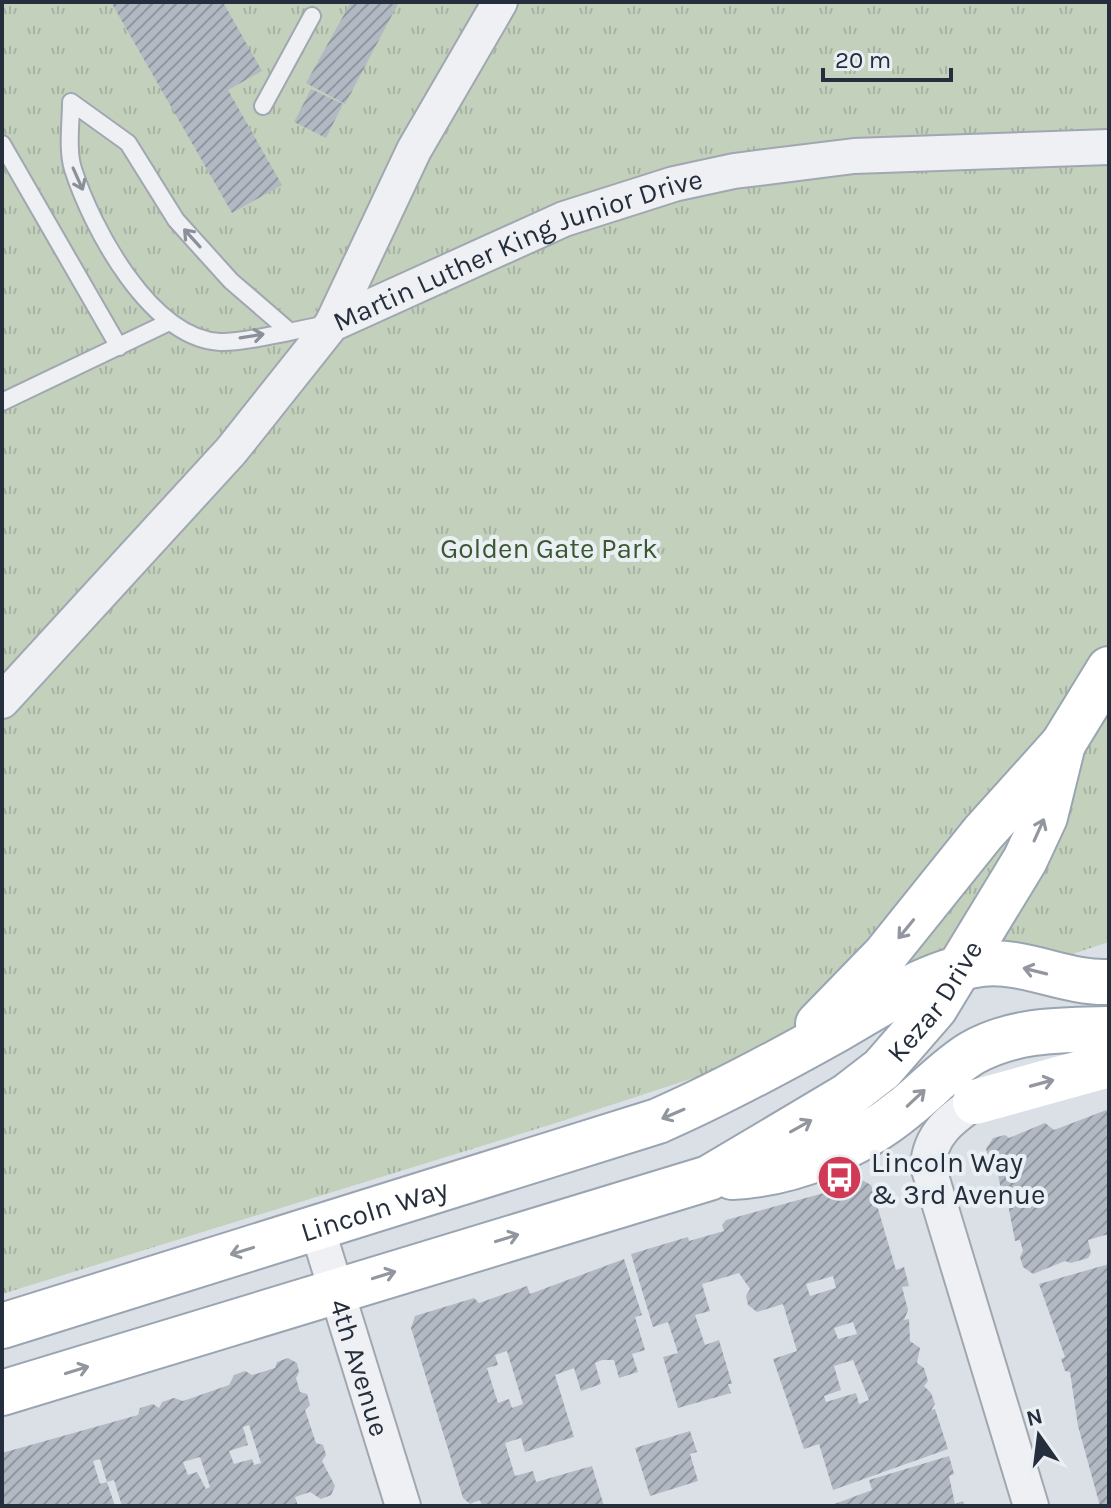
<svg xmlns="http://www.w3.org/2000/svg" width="1111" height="1508" font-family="Karla,sans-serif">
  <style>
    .park { fill: url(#park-tufts) }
    .building { fill: url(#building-hatch); fill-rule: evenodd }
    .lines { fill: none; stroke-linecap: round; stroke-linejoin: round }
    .service-casing { stroke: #a1a7b0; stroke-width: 20 }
    .minor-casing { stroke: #a1a7b0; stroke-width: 38 }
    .primary-casing { stroke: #9aa5b2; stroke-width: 48 }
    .service { stroke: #eef0f4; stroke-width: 16 }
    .minor { stroke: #eef0f4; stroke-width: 34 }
    .secondary { stroke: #fff; stroke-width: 44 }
    .primary { stroke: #fff; stroke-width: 44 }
    .oneway { stroke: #8a8f98 }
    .oneway2 { stroke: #92969e }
    .labels { text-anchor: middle; stroke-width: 8; stroke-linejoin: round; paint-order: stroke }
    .street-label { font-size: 28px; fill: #252e3c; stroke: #eaeff4 }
    .park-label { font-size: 28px; fill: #3b5832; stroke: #eaeff4 }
    .poi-label { font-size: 28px; fill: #252e3c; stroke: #eaeff4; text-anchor: start }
  </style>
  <defs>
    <pattern id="park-tufts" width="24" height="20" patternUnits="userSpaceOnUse" patternTransform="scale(2)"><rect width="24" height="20" fill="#c2d0bc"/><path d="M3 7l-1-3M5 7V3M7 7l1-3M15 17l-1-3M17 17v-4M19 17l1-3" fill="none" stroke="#a7b3a2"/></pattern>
    <pattern id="building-hatch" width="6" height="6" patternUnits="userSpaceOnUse" patternTransform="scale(2)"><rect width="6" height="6" fill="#b2b9c3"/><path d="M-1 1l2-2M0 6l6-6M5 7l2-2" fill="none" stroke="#9197a0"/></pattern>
  </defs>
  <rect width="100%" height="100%" fill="#dbe0e6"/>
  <path class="park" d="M2 2H1109V942L559 1122 2 1294Z"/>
  <path class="building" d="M111 2H223L262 71 228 90 282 185 232 213Z
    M351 2H399L345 104 306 83Z
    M311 89 343 104 326 138 294 122Z
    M1109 1109V1234L1088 1240 1091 1253 1088 1258 1071 1263 1065 1261 1033 1274 1023 1267 1020 1257 1023 1251 1020 1240 1015 1241 1007 1199 1003 1200 996 1164 990 1161 986 1149 993 1138 1005 1135 1009 1138 1045 1123 1054 1130Z
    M860 1179 871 1185 896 1270 904 1267 909 1286 902 1287 908 1310 904 1320 909 1319 910 1341 920 1348 917 1363 924 1368 928 1381 924 1386 931 1393 935 1404 931 1410 935 1409 948 1449 833 1490 819 1444 804 1449 773 1359 797 1351 783 1304 757 1312 748 1305 746 1296 750 1289 739 1273 702 1284 710 1311 695 1315 705 1345 719 1340 732 1384H728L731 1393 678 1408 663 1357 678 1353 668 1322 653 1327 631 1254 688 1237 689 1241 724 1231 722 1225 726 1220 853 1185ZM833 1276 836 1288 810 1296 806 1284ZM853 1322 857 1334 838 1339 834 1328ZM853 1360 869 1400 859 1404 856 1393 826 1402 824 1396 841 1390 834 1366Z
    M624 1259 642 1315 635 1317 645 1350 632 1354 638 1372 619 1378 614 1360H602L595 1363 601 1384 581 1391 574 1368 555 1375 574 1437 525 1452 521 1438 505 1443 515 1476 533 1471 536 1482 592 1466 604 1506H482L480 1500 470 1504 463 1498 411 1328 415 1316 474 1298 479 1303 527 1286 530 1294ZM507 1351 523 1404 512 1408 509 1399 498 1403 487 1368 498 1365 495 1355Z
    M1109 1264V1506H1100L1078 1426 1070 1372 1065 1371 1061 1359 1065 1357 1039 1284Z
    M288 1358 297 1363 299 1372 296 1378 300 1392 307 1394 310 1405 305 1410 316 1443 323 1445 326 1455 322 1461 335 1486 331 1495 321 1499 310 1492 295 1497 298 1506H122L114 1480 107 1482 115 1506H72L71 1503 65 1506H2V1453L138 1415 140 1408 153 1404 159 1408 162 1402 174 1398 183 1401 229 1385 234 1375 245 1371 252 1375 275 1368 277 1362ZM249 1425 261 1463 254 1465 252 1459 234 1464 229 1451 248 1445 243 1427ZM200 1457 210 1487 206 1489 197 1472 188 1475 183 1462ZM100 1459 107 1482 100 1484 93 1461Z
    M690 1431 697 1452 690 1454 698 1481 650 1496 635 1448Z
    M949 1456 954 1474 949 1476 955 1504 963 1501 965 1506H829L872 1490 869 1480Z"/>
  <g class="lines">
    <defs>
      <path id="service" d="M71 102C71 123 67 150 73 169 92 228 150 338 220 342 245 343 300 329 328 324
        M71 102 128 143 176 220 231 281 289 331
        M263 106 312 16
        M2 144 119 347
        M2 402 167 323"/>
      <g id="minor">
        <path d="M332 324 414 150 500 2"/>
        <path id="s1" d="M2 701 231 451 332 324 564 219 674 184 734 171 854 156 1109 147"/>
        <path d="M975 1102C951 1119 930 1134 928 1166L1031 1506"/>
        <path id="s2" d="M317 1228 403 1506"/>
      </g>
      <g id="primary">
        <path d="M818 1024 885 955 983 833 1063 744 1109 669"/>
        <path d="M732 1177C793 1174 858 1147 905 1108 928 1090 947 1068 972 1053 1014 1029 1062 1030 1109 1029"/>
        <path id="s3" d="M2 1326 658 1121C720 1094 779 1062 838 1029 882 1004 930 970 982 964 1025 959 1066 984 1109 982"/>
        <path id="s4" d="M2 1393 709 1178 847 1096 882 1069 935 1008 1025 860 1045 817 1063 744"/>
      </g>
    </defs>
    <use href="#service" class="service-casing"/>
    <use href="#minor" class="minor-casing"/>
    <use href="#primary" class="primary-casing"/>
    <use href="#service" class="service"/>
    <use href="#minor" class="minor"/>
    <path class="secondary" d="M975 1102 1109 1065"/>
    <use href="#primary" class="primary"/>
  </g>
  <defs><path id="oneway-shaft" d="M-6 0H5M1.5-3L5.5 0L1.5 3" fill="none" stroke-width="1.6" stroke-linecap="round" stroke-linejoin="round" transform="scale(2)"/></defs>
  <g class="oneway">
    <use href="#oneway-shaft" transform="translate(78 179) rotate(66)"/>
    <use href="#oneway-shaft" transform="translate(192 238) rotate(-132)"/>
    <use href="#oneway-shaft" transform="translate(252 336) rotate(-9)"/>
  </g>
  <g class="oneway2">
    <use href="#oneway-shaft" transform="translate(1039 830) rotate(-66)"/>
    <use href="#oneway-shaft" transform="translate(906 929) rotate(129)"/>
    <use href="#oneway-shaft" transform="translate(1035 971) rotate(-166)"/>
    <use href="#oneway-shaft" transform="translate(1042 1083) rotate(-15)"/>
    <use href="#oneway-shaft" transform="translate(916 1098) rotate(-43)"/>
    <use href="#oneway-shaft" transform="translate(673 1114) rotate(157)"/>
    <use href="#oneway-shaft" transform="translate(801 1126) rotate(-29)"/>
    <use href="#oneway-shaft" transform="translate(507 1238) rotate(-17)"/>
    <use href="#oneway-shaft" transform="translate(242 1251) rotate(163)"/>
    <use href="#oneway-shaft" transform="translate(384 1275) rotate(-17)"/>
    <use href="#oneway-shaft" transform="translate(77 1370) rotate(-17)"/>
  </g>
  <defs>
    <symbol id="bus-disc" viewBox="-11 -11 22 22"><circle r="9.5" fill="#d13a57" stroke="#eaeff4"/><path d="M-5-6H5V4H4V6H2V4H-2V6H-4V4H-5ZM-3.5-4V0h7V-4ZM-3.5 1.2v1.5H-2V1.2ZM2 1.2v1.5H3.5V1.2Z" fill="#fff"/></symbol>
  </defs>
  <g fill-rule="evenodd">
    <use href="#bus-disc" x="814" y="1152" width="51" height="51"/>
  </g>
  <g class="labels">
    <g class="street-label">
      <text dy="10" stroke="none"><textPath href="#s1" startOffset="702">Martin Luther King Junior Drive</textPath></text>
      <text dy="10" stroke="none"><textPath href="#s4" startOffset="1030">Kezar Drive</textPath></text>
      <text dy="10" stroke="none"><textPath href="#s3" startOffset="390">Lincoln Way</textPath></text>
      <text dy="10" stroke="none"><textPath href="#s2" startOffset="146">4th Avenue</textPath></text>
    </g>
    <g class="park-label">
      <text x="549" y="558">Golden Gate Park</text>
    </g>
    <g class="poi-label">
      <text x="871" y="1172">Lincoln Way<tspan x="871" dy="32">&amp; 3rd Avenue</tspan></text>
    </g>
  </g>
  <rect width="1111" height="1508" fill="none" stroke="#252e3c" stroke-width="8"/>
  <g transform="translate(1039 1436) rotate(346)" stroke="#eaeff4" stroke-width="6" paint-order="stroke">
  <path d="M0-6L14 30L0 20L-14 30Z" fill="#252e3c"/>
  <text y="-12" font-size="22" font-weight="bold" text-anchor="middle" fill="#252e3c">N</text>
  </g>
  <path d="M823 68v12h128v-12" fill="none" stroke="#252e3c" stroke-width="4"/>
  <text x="835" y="68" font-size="24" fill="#252e3c" stroke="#eaeff4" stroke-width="6" paint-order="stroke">20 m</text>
</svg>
